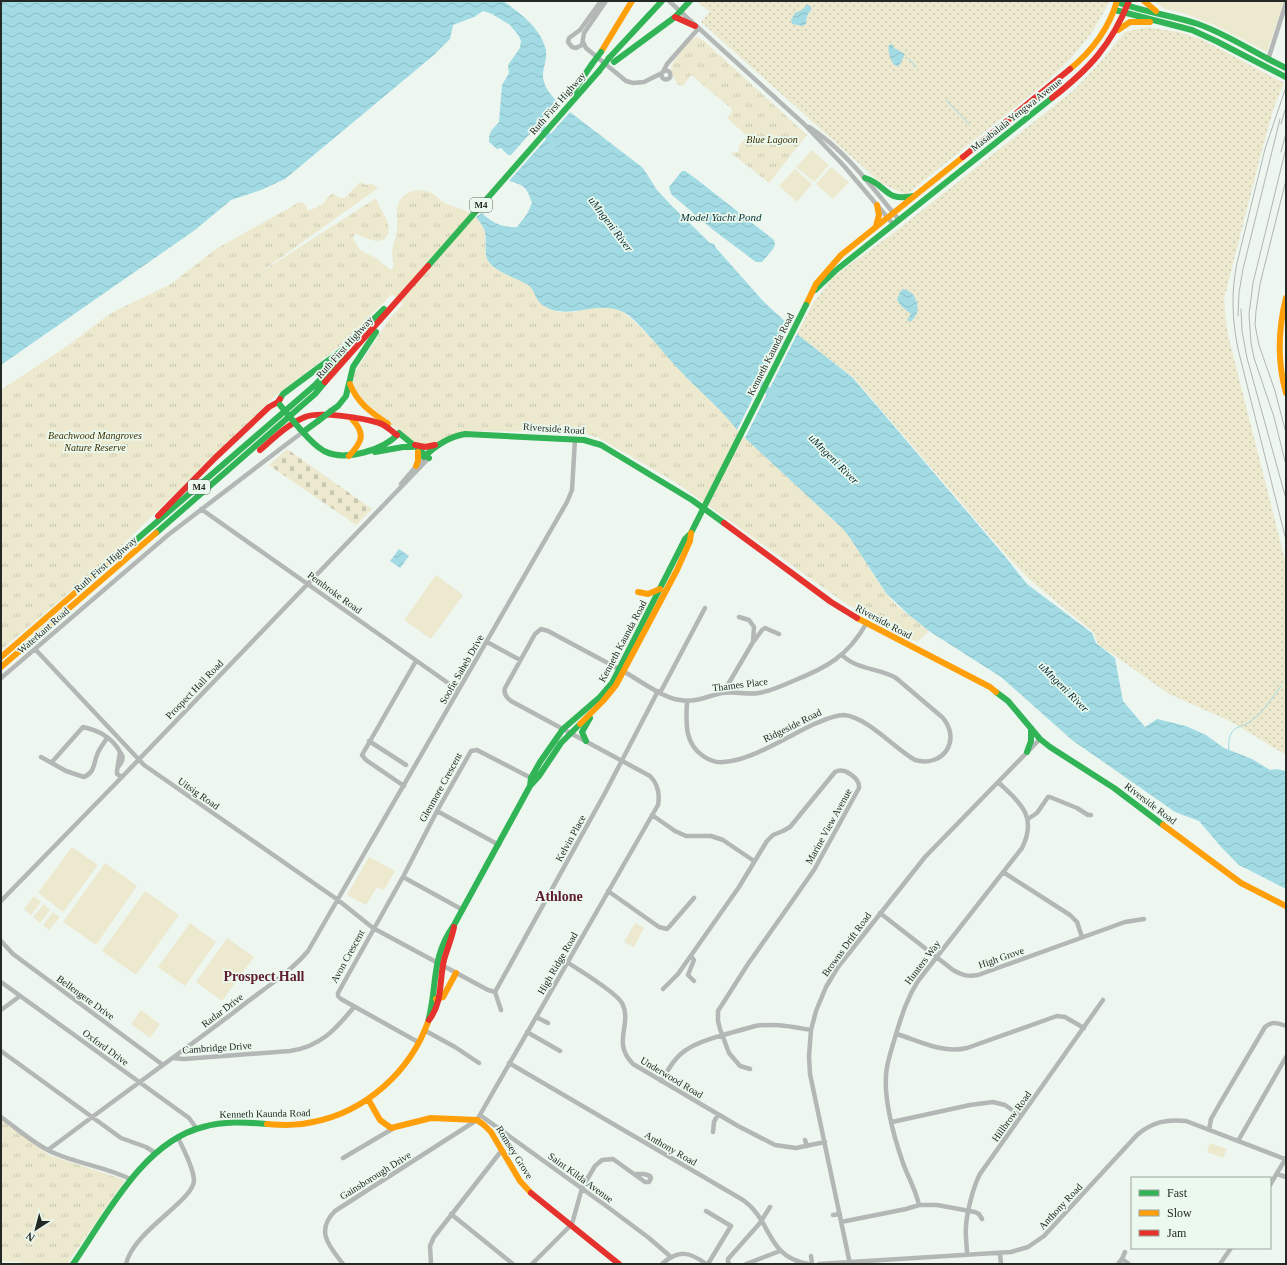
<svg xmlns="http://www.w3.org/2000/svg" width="1287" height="1265" font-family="'Times New Roman',serif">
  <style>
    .grass { fill: url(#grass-dots) }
    .cemetery { fill: url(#cemetery-stones) }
    .park { fill: url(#park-tufts) }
    .pitch { fill: #ece9cf }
    .water { fill: url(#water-waves) }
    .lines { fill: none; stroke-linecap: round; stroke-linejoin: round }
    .stream { stroke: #a2dbe4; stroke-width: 1 }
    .river { stroke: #a2dbe4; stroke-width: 7 }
    .street { stroke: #b3b7b5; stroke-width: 4.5 }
    .fast { stroke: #30b455; stroke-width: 6 }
    .slow { stroke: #ff9f0a; stroke-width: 6 }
    .jam { stroke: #e5322d; stroke-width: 6 }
    .rail { stroke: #b2b5b3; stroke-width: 1 }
    .fast-bridge { stroke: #30b455; stroke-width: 6 }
    .labels { text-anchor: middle; stroke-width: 3.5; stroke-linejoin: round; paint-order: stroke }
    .shield { fill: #ebf9ee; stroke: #606761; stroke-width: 1 }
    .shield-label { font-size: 9px; font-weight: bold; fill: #242925 }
    .street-label { font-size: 10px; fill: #242925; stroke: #ebf9ee }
    .park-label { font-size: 10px; font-style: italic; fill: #3c2f00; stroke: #ebf9ee }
    .water-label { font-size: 11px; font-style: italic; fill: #093037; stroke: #ebf9ee }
    .district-label { font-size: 14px; font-weight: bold; fill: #601c31; stroke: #ebf9ee }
  </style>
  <defs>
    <pattern id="grass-dots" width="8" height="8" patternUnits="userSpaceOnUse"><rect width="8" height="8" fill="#ece9cf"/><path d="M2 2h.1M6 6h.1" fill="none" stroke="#cac8b2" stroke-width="1.8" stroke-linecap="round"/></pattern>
    <pattern id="cemetery-stones" width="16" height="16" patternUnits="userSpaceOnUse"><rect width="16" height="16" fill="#ece9cf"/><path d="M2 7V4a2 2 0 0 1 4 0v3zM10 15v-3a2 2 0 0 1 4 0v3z" fill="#cac8b2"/></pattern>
    <pattern id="park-tufts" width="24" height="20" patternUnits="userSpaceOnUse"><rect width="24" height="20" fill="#ece9cf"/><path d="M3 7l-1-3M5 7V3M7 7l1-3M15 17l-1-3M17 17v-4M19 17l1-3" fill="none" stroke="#cac8b2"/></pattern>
    <pattern id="water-waves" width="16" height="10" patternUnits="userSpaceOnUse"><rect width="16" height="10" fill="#a2dbe4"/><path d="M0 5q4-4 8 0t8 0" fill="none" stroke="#8bbcc3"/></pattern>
  </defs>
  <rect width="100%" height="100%" fill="#eef6f0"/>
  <path class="grass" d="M696 1H1110L1091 34 1073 56 1049 80 906 195 881 183 701 22 710 12Z
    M1147 27 1179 32 1203 40 1284 83 1274 107 1262 150 1224 299 1226 323 1229 339 1286 564V755L1230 721 1169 694 1098 644 1094 633 1030 580 1006 555 855 379 797 334 812 305 833 277 892 234 1074 90 1105 57 1118 40 1125 32Z"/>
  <path class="cemetery" d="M287 449 372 509 356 525 269 465Z"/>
  <path class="park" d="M697 37 704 41 807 135 769 183 731 153 738 152 739 150V146L747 136 727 118 732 112V109L691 75 683 86 678 85C676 81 672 75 671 71 670 62 689 39 697 37Z
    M360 182 367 185 372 184 378 188 255 276 376 198C379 207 384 213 387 221 389 225 389 230 388 234 382 248 365 237 356 234L354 235 353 238 360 250 376 258 391 270 394 266C389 247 396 245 397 227 398 221 396 215 397 209 399 193 416 187 429 192 435 194 439 200 445 203 455 208 468 209 477 219 480 223 484 227 485 232 487 242 482 255 490 264 500 274 516 277 528 285 538 292 547 303 557 312H574L591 308H611L622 311 634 321 659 346 686 377 728 418 745 438 842 528C859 548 870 571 885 592 896 607 914 619 929 631L917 642 874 620 842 601 675 482 599 438 586 434 563 432 466 431 439 443 420 446 408 439 358 396 353 381 355 372 390 318 403 304 392 294 340 346 274 397 103 564 1 650V390L67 346 111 313 171 284 216 249 298 203 302 202 306 206 308 211 322 205 327 198 333 193 339 198H345Z
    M1 1119 49 1155 125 1180 67 1264H25L22 1262 1 1261Z"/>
  <path class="pitch" d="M1154 1H1284L1267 52 1214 25 1183 13 1165 9Z
    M812 150 829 165 814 182 796 167Z
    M831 167 849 182 833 199 816 184Z
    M795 169 812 184 797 202 779 186Z
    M436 575 463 595 431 639 404 620Z
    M72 847 98 865 63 912 38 893Z
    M369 857 395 871 384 890 377 887 366 905 347 895Z
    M105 863 137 886 96 945 63 922Z
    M145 891 179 915 136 975 102 951Z
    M34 896 41 902 31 915 24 909Z
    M44 904 50 910 40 923 33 917Z
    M53 912 60 917 49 930 43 925Z
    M190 923 216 942 185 986 158 967Z
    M635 923 644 928 634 947 624 942Z
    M227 938 254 957 222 1001 196 982Z
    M141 1010 160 1024 150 1038 131 1024Z
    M1210 1143 1227 1149 1223 1158 1207 1152Z"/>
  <path class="water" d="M1 1H503C519 12 543 30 546 51 547 59 544 65 543 73 542 84 550 95 558 102L511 155H508L501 148 497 149 489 142V137L491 131 499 122 502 85 509 73 508 65 520 48 521 41 519 36 510 25 492 14 483 11 474 17 453 25 450 39 434 55 285 179 261 190 231 200 195 230 1 365Z
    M807 4 812 8 807 16 806 24 803 26 792 24 791 20 795 13 802 10Z
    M892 44 894 48 905 54 899 66 894 65C891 60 887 51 889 45Z
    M570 112 643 168 657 190 671 205 710 243 714 244 716 248 764 302 789 325 737 430C723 411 704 395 687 378 671 362 657 344 642 328 636 322 629 314 621 311 595 300 569 321 544 306 535 301 536 291 528 285 517 278 492 271 487 259 484 251 487 241 485 232 484 226 479 222 476 217L482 213C492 223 503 228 517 227L527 214 532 203C527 188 525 185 509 181Z
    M682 171H685L695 178 774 240 775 244 773 249 762 262H756L712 229 671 194 669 187Z
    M903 289C914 290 921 305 916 315 915 318 912 320 910 322L907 320 911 314 902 307 897 300 900 292Z
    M797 334 853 378 1004 555 1027 584 1092 633 1096 643 1115 658 1123 701 1145 727 1157 719 1186 726 1206 735 1224 748 1252 759 1270 770 1277 769 1286 771V889L1239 865 1222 848 1199 821 1175 812 1072 740 1001 677 929 631 909 615 886 593 850 538 842 528 745 438Z
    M399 549 409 556 400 568 390 561Z"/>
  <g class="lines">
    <path class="stream" d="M909 59 916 67
      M946 100 969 124
      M1229 751C1228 745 1229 737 1232 732 1236 726 1245 726 1251 721 1263 713 1272 698 1281 686"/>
    <path class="river" d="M536 116 541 126 554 144
      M754 377 775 398"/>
    <path class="street" d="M601 1 580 30 569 38 568 42 572 47 576 48 582 45 584 33 606 1
      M669 1 804 124 844 166 893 224
      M583 42 586 48 626 81 633 83 644 82 662 73
      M1268 60 1286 3
      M661.5 75a4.5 4.5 0 1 1 9 0a4.5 4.5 0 1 1-9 0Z
      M663 72 667 64 698 29
      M809 127C845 150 872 187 899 220
      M401 484 424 457
      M201 509 458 690
      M754 641 762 630 765 628 779 634
      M487 642 520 660
      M35 649 144 765 338 900 373 928 488 990 495 992
      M623 671C639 680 663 698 680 700 695 703 708 696 722 693 734 691 747 695 759 693 771 691 782 686 793 681 826 668 848 656 866 624
      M1 678 168 535 292 440 303 432
      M660 693 705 608
      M723 693 753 642 754 627 749 620 739 617
      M687 701C686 722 684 743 703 756 709 760 716 763 723 762 750 761 787 737 812 725 822 721 833 715 844 715 867 717 894 748 915 760 944 768 962 739 942 717L896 678C879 668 857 670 842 655
      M369 741 406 765
      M41 757 66 771 84 777C95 772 93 765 97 755 99 749 104 743 107 738
      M52 762 83 727C98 730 113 738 120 752
      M118 767C122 762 125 757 120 752L117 771V774L122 777
      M404 786 366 760 362 755 416 661
      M437 811 499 845
      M652 815 675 831 686 836H711L723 840 754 861
      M1028 819 1037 813 1048 797H1050L1077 808 1088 815H1091
      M1003 872 1070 915 1077 922 1082 937
      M403 877 463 910
      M608 891 659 927 667 929 669 927 694 898
      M1 901 122 777 427 460
      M880 913 953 970C962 975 967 977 978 975L1125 922 1144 919
      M1 941 13 954 163 1065
      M691 956 694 960 688 975 694 981
      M567 962C579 970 616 992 622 1003 633 1024 611 1042 633 1064L738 1126 775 1145 796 1148 825 1142
      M1 982 189 1118 197 1129
      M663 989 678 974 739 887 767 841 773 835 783 831 790 827 835 772C844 767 860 778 859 788L814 870 748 964 718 1011V1021L720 1029 729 1053 740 1066 750 1069
      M495 992 605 793 658 691
      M495 992 501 1010
      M1 1010 20 996
      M536 1017 548 1023
      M424 1030 455 1047 479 1063
      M527 1032 560 1051
      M897 1034C919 1041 943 1054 967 1048L1057 1016 1065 1017 1084 1028
      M418 1042 341 999 338 996V993L404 875 437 811 471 751 477 750 533 779
      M1 1051 121 1138 146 1147 154 1152
      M173 1058 184 1059 290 1051C320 1047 336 1029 354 1007
      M509 1063 743 1200C773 1221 765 1256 808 1264
      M661 1081C668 1070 675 1057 686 1050 701 1039 736 1032 755 1026 775 1023 792 1027 811 1030
      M480 1115 609 1208 649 1238 671 1257
      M1 1117C18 1129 35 1145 54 1153 79 1164 106 1167 130 1179
      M892 1122 970 1105 993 1102 1005 1105 1021 1116
      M1209 1130 1211 1119 1219 1105 1265 1027C1272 1021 1278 1023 1286 1026
      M713 1132 714 1122 718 1114
      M805 1140 807 1146
      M1238 1141 1286 1057
      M48 1150C109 1104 172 1059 233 1013 256 994 289 974 308 951L567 502 572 490 575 439
      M343 1158 394 1128
      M1277 1174 1286 1177
      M1270 1185 1286 1158
      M919 1205C915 1187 907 1176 902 1160 893 1134 882 1093 887 1067 889 1056 893 1045 896 1034 902 1015 907 998 918 981L1022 848C1038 816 1020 803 998 782
      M706 1211 731 1226 708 1264
      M451 1214 513 1264
      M833 1215 840 1214
      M841 1222 906 1209 919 1205H937L975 1212 979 1214 982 1219
      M1125 1252 1122 1259 1129 1264
      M1000 1253 1001 1264
      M967 1254C967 1245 965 1235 966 1226 967 1212 973 1187 980 1174L1103 1000
      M811 1256 812 1264
      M126 1264C134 1230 194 1201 194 1180 193 1165 183 1150 178 1137
      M343 1264C329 1246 315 1231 335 1211L477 1120 658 805C660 794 658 784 650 776L511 701C507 698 503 694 505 688L535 634 541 629 548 631 619 669
      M431 1264 430 1246 434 1237 502 1150
      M532 1264 572 1224 582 1188 595 1166 602 1160 613 1159 645 1182H649L651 1178 650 1176 644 1174H635
      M662 1264C678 1250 689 1251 706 1264
      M729 1264 728 1261V1259L760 1223 770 1207
      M746 1264 780 1251
      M819 1264 1011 1252 1028 1247 1044 1236 1137 1135C1152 1122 1166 1119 1186 1121L1285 1159
      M850 1264 810 1074 809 1056 811 1030 816 1011 826 987 838 967 925 857 1040 739
      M1118 1264 1122 1259
      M1220 1264 1231 1248"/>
    <path class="fast" d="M1117 2C1143 12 1171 15 1198 24 1229 35 1256 54 1286 68
      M1115 10 1192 30 1216 41 1286 77
      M609 58 662 1
      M614 62 675 17 690 1
      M573 92 592 64
      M865 178C888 185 884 202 913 196
      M428 266 599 71
      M815 290 835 271 1052 98
      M280 399 283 394 341 351 384 309
      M331 411 338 406 346 396 353 367 376 332
      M301 430C308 438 315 446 324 451 345 462 384 450 399 433L429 458
      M303 432 318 421
      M375 452 403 447H412
      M424 457C436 445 448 437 465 434L584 440 601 445 692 500 724 523
      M156 533 315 394 325 382
      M114 559 315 385 345 353
      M996 692 1008 701 1040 739 1050 747 1114 788 1163 825
      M586 741 582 732 590 718
      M1027 752 1031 741V728
      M530 786 531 778 540 762 563 729 600 697 612 683 685 539 691 533 696 523
      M428 1022C438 985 430 959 454 925L530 786 539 776 561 743 580 724
      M73 1264C106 1216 143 1142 203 1127 224 1121 245 1122 267 1124"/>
    <path class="slow" d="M1144 1 1156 11
      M1118 30 1130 22H1150
      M601 52 632 1
      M1070 69C1092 51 1109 28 1117 1
      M876 226 879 215 877 205
      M1286 298C1278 330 1277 361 1286 393
      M806 305 816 284 841 255 963 157
      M350 384C357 403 372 413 388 424
      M349 456C362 442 366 434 352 419
      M416 466 418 461V452
      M638 592 648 594 660 589
      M857 618 990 687 996 692
      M1 657 114 559
      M1 667 156 533
      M580 724 603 701 616 685 677 570 690 541 691 533
      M1163 825 1241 883 1286 906
      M436 999 443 997 456 973
      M368 1099 380 1120 391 1128 431 1118 477 1120 484 1125 491 1132 520 1181 531 1193
      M267 1124C282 1125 297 1126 313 1122 365 1112 410 1072 428 1022"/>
    <path class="jam" d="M675 17 695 26
      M1052 98C1089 69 1111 46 1129 1
      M963 157 1070 69
      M325 382 428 266
      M415 445 425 447 435 445
      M260 450C274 438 288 424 305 417 319 411 364 418 379 423 386 425 391 431 397 435
      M158 516 215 458 269 407 278 402 280 399
      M724 523 831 602 857 618
      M429 1020C443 1002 439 981 444 960 447 949 452 938 454 927
      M531 1193 619 1264"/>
    <path class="rail" d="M1286 87 1265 149 1237 263C1231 292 1232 319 1238 349L1286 540
      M1281 124 1286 107
      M1286 148 1253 283 1249 314 1251 343 1254 358 1274 417 1286 465
      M1281 152 1286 133
      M1286 180 1260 284 1256 311 1255 325 1259 345 1275 391 1286 433
      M1241 309 1242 331 1247 358 1286 499
      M1238 316 1239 293 1243 269 1280 119"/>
    <path class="fast-bridge" d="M592 64 601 52
      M599 71 609 58
      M280 405 300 429
      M318 421 331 411
      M696 523 806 305"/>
  </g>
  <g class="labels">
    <g class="shield">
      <rect x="470" y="198" width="22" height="14" rx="3"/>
      <rect x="188" y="480" width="22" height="14" rx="3"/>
    </g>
    <g class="shield-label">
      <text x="481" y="208">M4</text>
      <text x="199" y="490">M4</text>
    </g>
    <g class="street-label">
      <text transform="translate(557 103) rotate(-49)" y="4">Ruth First Highway</text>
      <text transform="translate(1016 114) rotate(-38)" y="4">Masabalala Yengwa Avenue</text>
      <text transform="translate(344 347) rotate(-48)" y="4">Ruth First Highway</text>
      <text transform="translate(770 354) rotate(-63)" y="4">Kenneth Kaunda Road</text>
      <text transform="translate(554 428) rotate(4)" y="4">Riverside Road</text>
      <text transform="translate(105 564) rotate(-41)" y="4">Ruth First Highway</text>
      <text transform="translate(335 592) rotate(36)" y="4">Pembroke Road</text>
      <text transform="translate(884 621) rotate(28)" y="4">Riverside Road</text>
      <text transform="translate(43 630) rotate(-41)" y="4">Waterkant Road</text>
      <text transform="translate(622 641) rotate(-62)" y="4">Kenneth Kaunda Road</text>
      <text transform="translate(461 669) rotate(-60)" y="4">Soofie Saheb Drive</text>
      <text transform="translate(740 684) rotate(-7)" y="4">Thames Place</text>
      <text transform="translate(194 689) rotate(-46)" y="4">Prospect Hall Road</text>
      <text transform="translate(792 725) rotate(-26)" y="4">Ridgeside Road</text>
      <text transform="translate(440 787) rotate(-61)" y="4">Glenmore Crescent</text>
      <text transform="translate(199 793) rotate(35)" y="4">Uitsig Road</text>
      <text transform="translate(1151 803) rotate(37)" y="4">Riverside Road</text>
      <text transform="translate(828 826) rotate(-61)" y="4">Marine View Avenue</text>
      <text transform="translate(570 838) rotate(-61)" y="4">Kelvin Place</text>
      <text transform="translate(846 944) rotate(-54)" y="4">Browns Drift Road</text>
      <text transform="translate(347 956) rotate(-61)" y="4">Avon Crescent</text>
      <text transform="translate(1001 957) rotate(-19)" y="4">High Grove</text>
      <text transform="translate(922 962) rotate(-53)" y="4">Hunters Way</text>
      <text transform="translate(557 963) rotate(-60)" y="4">High Ridge Road</text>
      <text transform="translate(86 997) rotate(36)" y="4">Bellengere Drive</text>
      <text transform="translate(222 1010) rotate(-37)" y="4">Radar Drive</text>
      <text transform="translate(106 1047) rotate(36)" y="4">Oxford Drive</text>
      <text transform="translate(217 1047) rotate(-4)" y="4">Cambridge Drive</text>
      <text transform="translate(672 1077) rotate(31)" y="4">Underwood Road</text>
      <text transform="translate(265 1113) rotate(-1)" y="4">Kenneth Kaunda Road</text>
      <text transform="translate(1011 1116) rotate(-54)" y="4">Hillbrow Road</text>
      <text transform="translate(671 1148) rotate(30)" y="4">Anthony Road</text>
      <text transform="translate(515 1152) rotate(58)" y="4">Romsey Grove</text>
      <text transform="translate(375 1175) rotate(-32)" y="4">Gainsborough Drive</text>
      <text transform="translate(581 1177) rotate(36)" y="4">Saint Kilda Avenue</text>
      <text transform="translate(1060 1206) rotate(-47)" y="4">Anthony Road</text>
    </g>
    <g class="park-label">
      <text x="772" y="143">Blue Lagoon</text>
      <text x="95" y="439">Beachwood Mangroves<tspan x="95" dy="12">Nature Reserve</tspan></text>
    </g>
    <g class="water-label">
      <text x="721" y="221">Model Yacht Pond</text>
      <text transform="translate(611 224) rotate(53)" y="4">uMngeni River</text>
      <text transform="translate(834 459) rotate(45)" y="4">uMngeni River</text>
      <text transform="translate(1064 687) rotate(45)" y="4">uMngeni River</text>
    </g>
    <g class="district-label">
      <text x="559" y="901">Athlone</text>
      <text x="264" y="981">Prospect Hall</text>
    </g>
  </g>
  <rect width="1287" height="1265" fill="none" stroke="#242925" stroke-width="4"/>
  <rect x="1131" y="1177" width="140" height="72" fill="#ebf9ee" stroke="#9ba69e"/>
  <rect x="1139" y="1190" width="20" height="6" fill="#30b455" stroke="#9ba69e"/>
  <text x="1167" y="1197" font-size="12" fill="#242925">Fast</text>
  <rect x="1139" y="1210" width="20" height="6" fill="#ff9f0a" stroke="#9ba69e"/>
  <text x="1167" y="1217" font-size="12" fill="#242925">Slow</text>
  <rect x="1139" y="1230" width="20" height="6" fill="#e5322d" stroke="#9ba69e"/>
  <text x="1167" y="1237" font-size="12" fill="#242925">Jam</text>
  <g transform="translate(36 1229) rotate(216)" stroke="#ebf9ee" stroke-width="3" paint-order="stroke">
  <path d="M0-3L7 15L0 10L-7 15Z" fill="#242925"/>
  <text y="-6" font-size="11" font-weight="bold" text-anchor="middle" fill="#242925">N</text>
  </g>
</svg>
